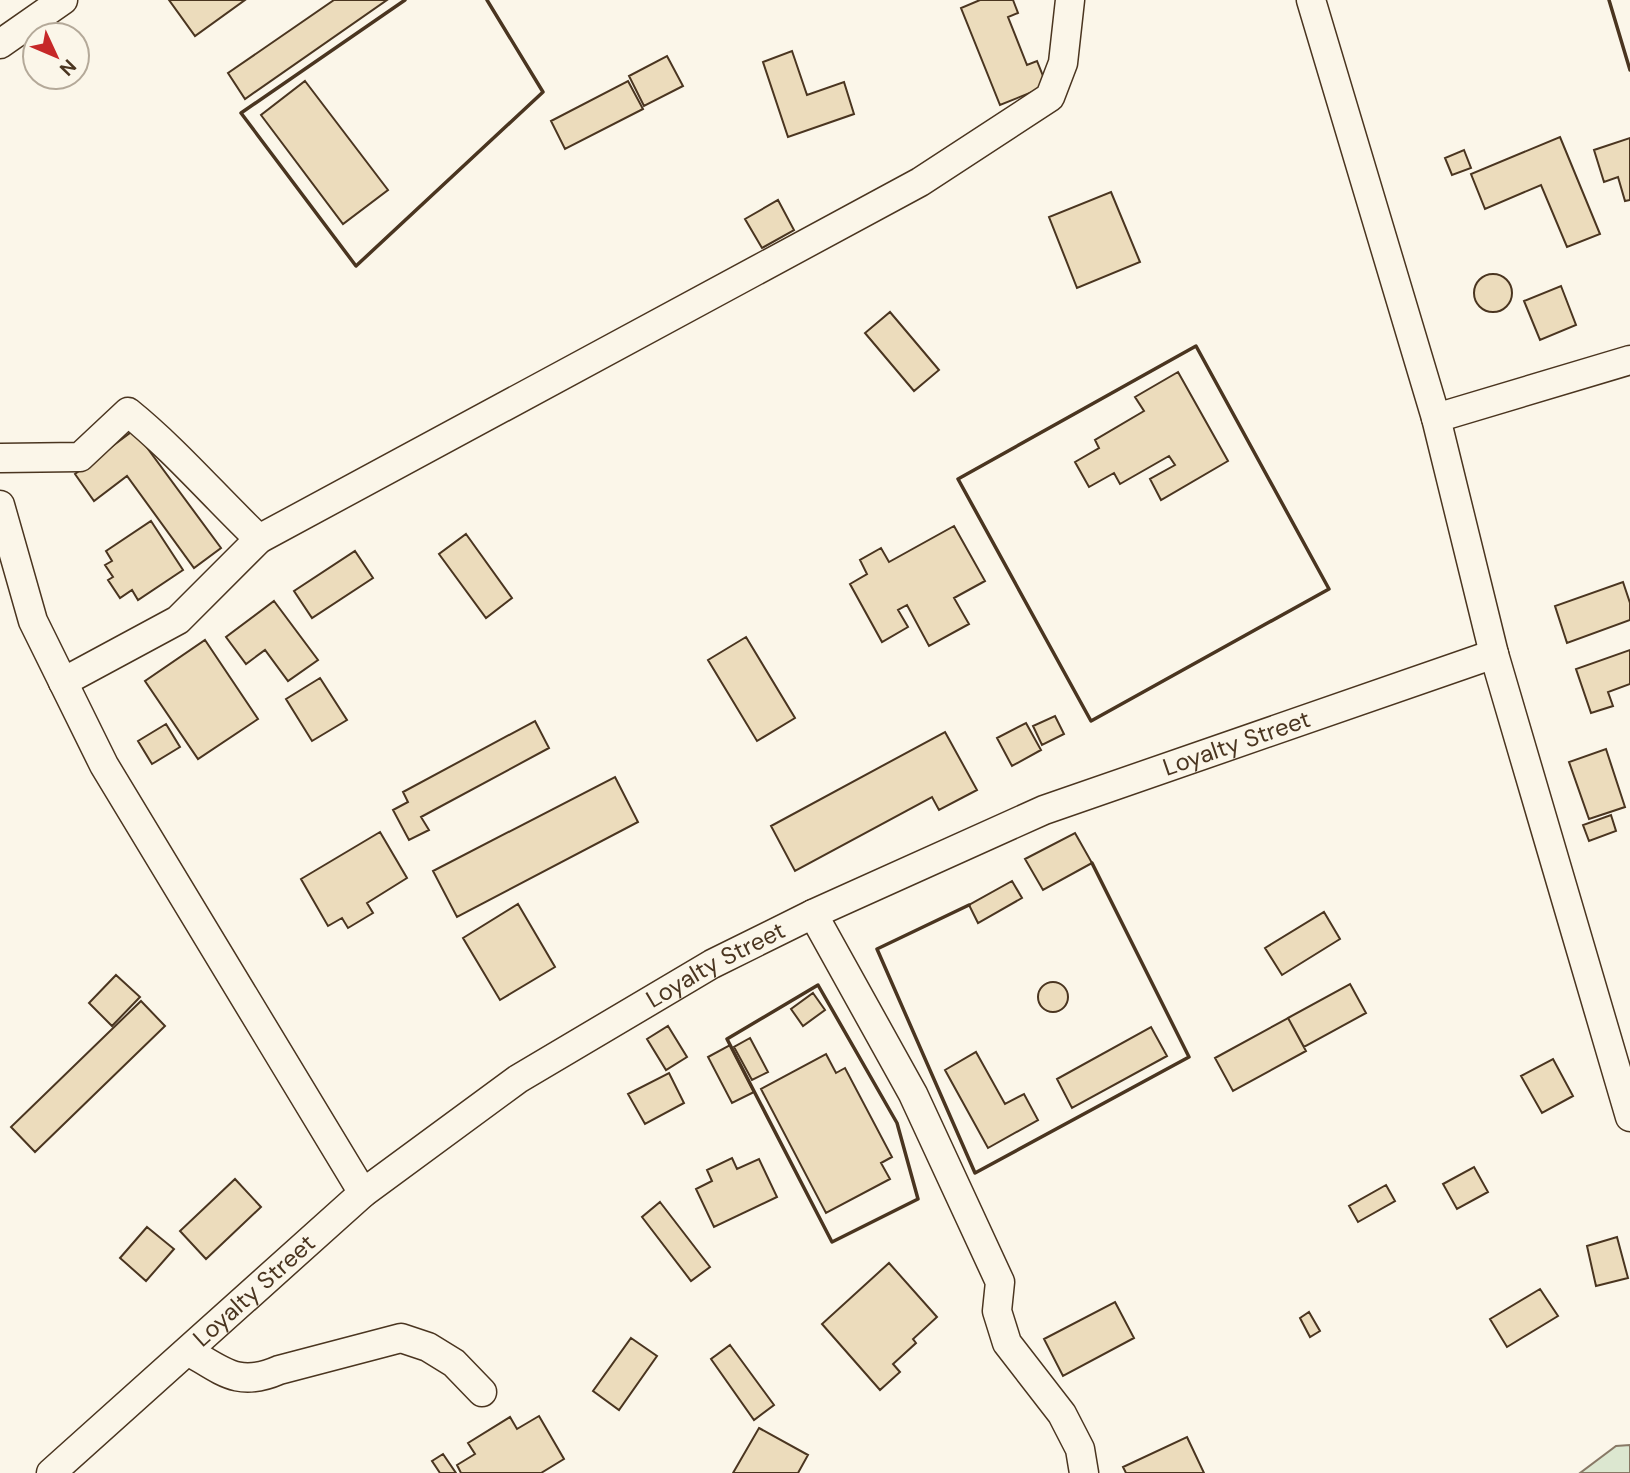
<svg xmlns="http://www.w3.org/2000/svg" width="1630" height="1473" font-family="'DM Sans',sans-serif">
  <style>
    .green { fill: #dce7d0; stroke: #887966; stroke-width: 2 }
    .building { fill: #ecdcbc; stroke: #4a3520; stroke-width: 2 }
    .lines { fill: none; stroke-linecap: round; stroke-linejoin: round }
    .street-casing { stroke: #4a3520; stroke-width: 31 }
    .street { stroke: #fbf6e9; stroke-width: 28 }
    .wall { stroke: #4a3520; stroke-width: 3.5 }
    .labels { text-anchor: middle; stroke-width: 5; stroke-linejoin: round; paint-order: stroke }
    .street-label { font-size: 24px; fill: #4a3520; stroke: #fbf6e9 }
  </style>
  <rect width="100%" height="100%" fill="#fbf6e9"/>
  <path class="green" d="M1630 1445V1473H1580L1616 1446Z"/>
  <path class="building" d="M169 0H245L195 36Z
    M334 0H387L245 99 228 73Z
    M980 0H1013L1018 13 1008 17 1027 65 1037 61 1047 86 1000 105 961 8Z
    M792 51 807 95 844 82 854 114 788 137 763 62Z
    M667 56 683 86 644 106 629 76Z
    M305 81 388 190 343 224 261 115Z
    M628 81 643 109 565 149 551 121Z
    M1560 137 1600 234 1567 247 1541 185 1485 209 1471 174Z
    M1630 138V200L1625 201 1618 177 1604 182 1594 150Z
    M1464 150 1471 168 1452 175 1445 158Z
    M1111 192 1140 262 1077 288 1049 217Z
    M778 200 794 230 762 248 745 219Z
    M1474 293a19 19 0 1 1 38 0a19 19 0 1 1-38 0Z
    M1561 286 1576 325 1540 340 1524 301Z
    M890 312 939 370 914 391 865 333Z
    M1178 372 1228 461 1161 500 1150 479 1175 465 1169 456 1120 484 1114 473 1089 487 1075 462 1099 448 1095 440 1144 411 1135 397Z
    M134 430 221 548 194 568 127 476 94 501 75 474Z
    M151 521 183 570 138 600 132 590 120 598 108 580 113 577 105 565 112 561 106 551Z
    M954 526 985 581 954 598 969 624 929 646 907 605 898 610 908 627 882 642 850 584 867 574 860 560 881 548 889 562Z
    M466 534 512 598 486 618 439 554Z
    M355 551 373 578 312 618 294 591Z
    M1623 582 1630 603V620L1567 643 1555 606Z
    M274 601 318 660 288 681 265 650 246 664 226 637Z
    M746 637 795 718 757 741 708 660Z
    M205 640 258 719 198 759 145 681Z
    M1630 650V684L1608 692 1613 706 1591 713 1576 669Z
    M320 678 347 720 312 741 286 699Z
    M1055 716 1064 734 1042 745 1033 726Z
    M535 721 549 748 421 817 429 830 409 840 393 810 408 802 403 792Z
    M1026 723 1041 750 1012 766 997 738Z
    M166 724 180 747 152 764 138 741Z
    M945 732 977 790 939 810 932 797 795 871 771 826Z
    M1606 749 1625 807 1589 819 1569 762Z
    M615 777 638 822 457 917 433 871Z
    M1611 815 1616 831 1589 841 1583 825Z
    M380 832 407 878 367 903 373 913 348 928 342 918 328 926 301 879Z
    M1075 833 1092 863 1043 890 1025 859Z
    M1012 881 1022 898 978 923 969 905Z
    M518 904 555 967 500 1000 463 938Z
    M1324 912 1340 939 1282 975 1265 948Z
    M116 975 140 997 112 1026 89 1003Z
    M1038 997a15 15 0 1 1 30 0a15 15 0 1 1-30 0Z
    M1350 984 1366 1013 1304 1047 1288 1018Z
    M813 993 825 1010 803 1026 791 1009Z
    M141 1001 165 1026 35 1152 11 1127Z
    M1288 1018 1306 1051 1233 1091 1215 1058Z
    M668 1026 687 1057 666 1070 647 1039Z
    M1151 1027 1167 1056 1072 1108 1057 1079Z
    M750 1038 768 1072 752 1080 734 1047Z
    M730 1045 754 1092 732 1103 708 1057Z
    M976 1052 1005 1104 1024 1094 1038 1120 988 1148 945 1070Z
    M826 1054 836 1073 845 1068 892 1157 881 1163 890 1179 826 1213 761 1089Z
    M1553 1059 1573 1096 1542 1113 1521 1076Z
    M669 1073 684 1103 645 1124 628 1094Z
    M732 1158 737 1169 759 1159 777 1197 714 1227 696 1189 712 1181 707 1170Z
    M1474 1167 1488 1192 1457 1209 1443 1184Z
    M235 1179 261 1207 206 1259 180 1231Z
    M1386 1185 1395 1201 1358 1222 1349 1206Z
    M660 1202 710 1267 691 1281 642 1217Z
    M147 1227 174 1249 146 1281 120 1258Z
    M1617 1237 1628 1278 1596 1286 1587 1246Z
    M889 1263 937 1317 913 1339 916 1343 893 1364 900 1372 880 1390 822 1324Z
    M1540 1289 1558 1316 1507 1347 1490 1319Z
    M1115 1302 1134 1338 1063 1376 1044 1339Z
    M1309 1312 1320 1331 1310 1337 1300 1318Z
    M631 1338 657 1356 619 1410 593 1391Z
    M730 1345 774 1405 754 1420 711 1359Z
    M539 1416 564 1459 541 1473H461L457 1465 475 1454 468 1443 510 1417 517 1429Z
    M759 1428 808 1455 798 1473H733Z
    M1187 1437 1204 1473H1126L1123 1467Z
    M443 1454 456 1473H440L432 1461Z"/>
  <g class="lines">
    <defs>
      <g id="street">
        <path d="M1311 0 1436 418 1494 654 1630 1117"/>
        <path d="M0 44 63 0"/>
        <path d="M1436 418 1630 360"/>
        <path d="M1 458 80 457 128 412C175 450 215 497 259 539"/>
        <path d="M0 505 33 621 104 765 363 1193"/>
        <path d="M63 682 178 620 259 539 920 182 1050 97 1063 63 1070 0"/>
        <path d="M813 914 913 1094 1000 1282 997 1311 1007 1343 1062 1414 1080 1449 1084 1473"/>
        <path d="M188 1351C223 1371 238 1388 279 1370L401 1338 428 1347 454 1363 482 1392"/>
        <path id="s1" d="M51 1473 363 1193 518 1079 712 964 813 914 1044 810 1494 654"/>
      </g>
    </defs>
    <use href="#street" class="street-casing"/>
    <use href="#street" class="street"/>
    <path class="wall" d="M405 0 241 113 356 266 543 92 487 0
      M1609 0 1630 70
      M1196 346 1329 589 1091 721 958 479Z
      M969 905 877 949 975 1173 1189 1057 1092 863
      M818 985 897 1123 918 1199 832 1242 727 1039Z"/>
  </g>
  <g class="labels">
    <g class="street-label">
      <text dy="8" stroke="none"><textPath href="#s1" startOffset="1407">Loyalty Street</textPath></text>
      <text dy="8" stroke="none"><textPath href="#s1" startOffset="840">Loyalty Street</textPath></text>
      <text dy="8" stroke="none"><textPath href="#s1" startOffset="273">Loyalty Street</textPath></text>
    </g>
  </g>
  <g transform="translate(56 56) rotate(134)"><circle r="33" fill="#fbf6e9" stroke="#b4a999" stroke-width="2"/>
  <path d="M0-5L12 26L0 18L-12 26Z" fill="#c62828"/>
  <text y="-10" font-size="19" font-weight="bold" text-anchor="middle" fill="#4a3520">N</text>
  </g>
</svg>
